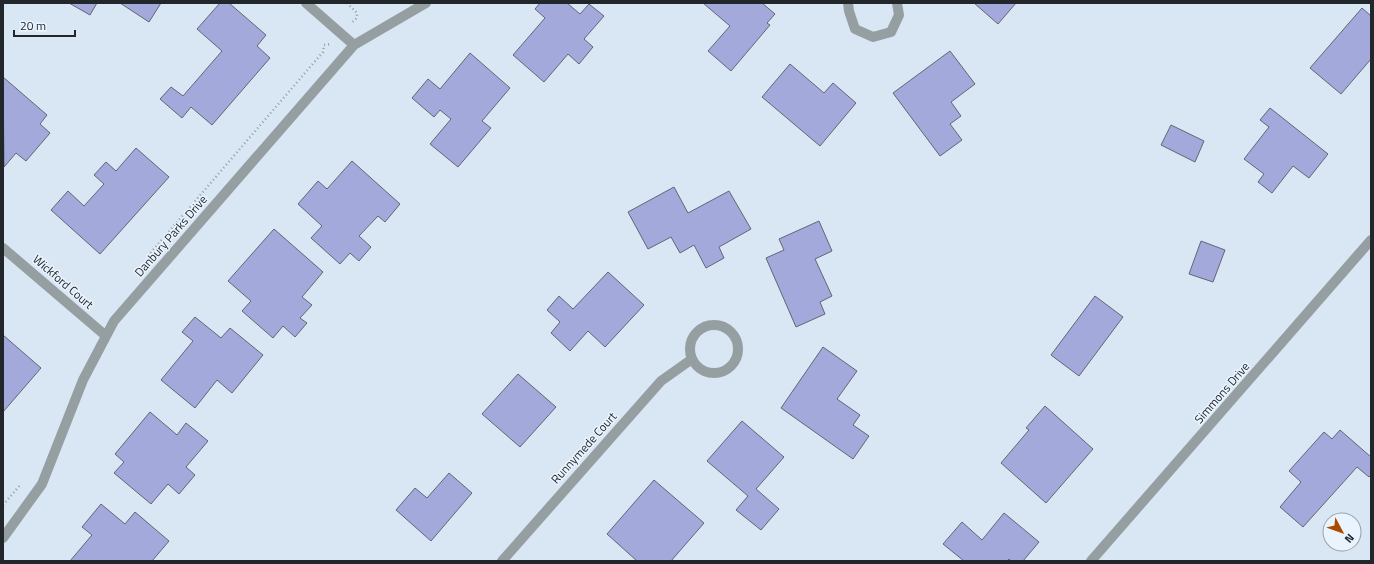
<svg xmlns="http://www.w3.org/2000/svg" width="1374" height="564" font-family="'Titillium Web',sans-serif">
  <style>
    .building { fill: #a4a9db; stroke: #636574 }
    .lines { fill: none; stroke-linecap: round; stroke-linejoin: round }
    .path { stroke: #949ea8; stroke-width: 2.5; stroke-dasharray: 1 3; stroke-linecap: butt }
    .lane { stroke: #959ea1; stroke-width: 10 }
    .street { stroke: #959ea1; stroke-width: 10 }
    .labels { text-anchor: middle; stroke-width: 3; stroke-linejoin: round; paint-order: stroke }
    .street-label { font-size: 12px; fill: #22272c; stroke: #e9f4ff }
  </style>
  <rect width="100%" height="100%" fill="#d9e7f4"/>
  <path class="building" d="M69 3H97L90 15Z
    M120 3H161L149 22Z
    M220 3H229L266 35 257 46 270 58 212 125 191 107 182 118 160 99 171 87 183 96 222 51 197 29Z
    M540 3H567L580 14 589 4 604 16 584 39 593 47 579 64 568 54 544 82 513 55 545 18 535 9Z
    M703 3H762L775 14 767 23 770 25 731 71 708 51 730 26Z
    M974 3H1016L998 24Z
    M1362 8 1371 16V59L1341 94 1310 68Z
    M950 51 975 84 951 102 961 116 950 124 962 140 940 156 893 93Z
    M470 53 510 88 482 121 491 128 458 167 430 144 451 119 440 110 434 117 412 98 428 79 440 89Z
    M790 64 824 93 833 83 856 103 820 146 762 97Z
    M3 77 47 115 40 124 50 133 26 161 16 153 4 167Z
    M1270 108 1328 154 1309 178 1293 166 1272 193 1258 182 1264 174 1244 159 1269 127 1260 120Z
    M1171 125 1204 141 1195 162 1161 145Z
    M136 148 169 177 100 254 51 210 68 191 84 206 104 184 94 175 106 162 116 171Z
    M352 161 400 204 385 222 378 216 359 236 371 247 359 261 350 253 340 264 311 238 322 226 298 204 318 181 327 189Z
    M674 187 688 213 729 191 751 229 719 247 724 258 706 268 694 245 680 253 671 237 648 249 628 212Z
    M819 221 832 251 815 259 832 296 820 302 825 314 796 327 766 258 784 250 779 239Z
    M274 229 323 272 302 297 312 305 300 318 307 323 295 337 283 326 273 338 242 311 251 301 228 281Z
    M1201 241 1225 250 1213 282 1189 274Z
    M608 272 644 305 605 347 588 331 570 351 551 333 560 322 547 310 559 296 573 309Z
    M1095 296 1123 317 1079 376 1051 355Z
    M195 317 221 338 230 328 263 355 232 393 217 380 195 408 161 380 193 341 182 332Z
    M3 335 41 368 3 412Z
    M823 347 857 371 837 399 860 415 853 425 869 436 853 459 781 408Z
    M518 374 556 407 520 447 482 414Z
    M1045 406 1093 449 1046 503 1001 463 1029 430 1026 428Z
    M150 412 177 435 186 423 208 441 186 467 195 475 179 494 168 484 151 504 114 473 124 462 115 454Z
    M742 421 784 457 756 489 779 509 761 530 736 510 748 496 707 461Z
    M1340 430 1371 457V475L1369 477 1357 467 1303 527 1280 507 1301 482 1289 471 1324 432 1332 439Z
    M449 473 472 493 431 541 396 510 415 488 427 498Z
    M654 480 704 523 671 561H637L607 534Z
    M101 504 125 524 135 512 169 541 152 561H70L92 535 82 527Z
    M1004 513 1039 542 1023 561H1011L1009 559 1007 561H964L943 544 962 522 982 540Z"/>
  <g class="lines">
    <path class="path" d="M347 3 357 13V18L351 23
      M148 256 323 52 324 45 331 44
      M3 505 21 484"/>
    <path class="lane" d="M848 3 849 11 855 29 873 37 891 32 899 15 897 3"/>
    <path class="street" d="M306 3 354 45
      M3 248 106 336
      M690 349a24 24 0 1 1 48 0a24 24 0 1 1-48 0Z
      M3 538 42 484 83 380 114 321 354 45 426 3
      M502 561 661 381 692 359
      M1091 561 1371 240"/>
  </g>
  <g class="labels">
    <g class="street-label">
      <text transform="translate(171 236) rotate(-49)" y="4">Danbury Parks Drive</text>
      <text transform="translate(63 282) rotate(41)" y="4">Wickford Court</text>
      <text transform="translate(1222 393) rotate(-49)" y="4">Simmons Drive</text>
      <text transform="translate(584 448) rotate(-48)" y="4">Runnymede Court</text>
    </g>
  </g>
  <rect width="1374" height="564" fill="none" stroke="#22272c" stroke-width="8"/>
  <g transform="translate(1342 532) rotate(131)"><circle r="19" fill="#e9f4ff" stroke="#99a2ab"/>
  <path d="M0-3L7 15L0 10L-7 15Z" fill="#aa4a00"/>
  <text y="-6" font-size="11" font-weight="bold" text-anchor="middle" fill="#22272c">N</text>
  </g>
  <path d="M14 30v6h61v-6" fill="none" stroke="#22272c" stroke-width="2"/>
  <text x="20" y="30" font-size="12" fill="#22272c" stroke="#e9f4ff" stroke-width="3" paint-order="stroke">20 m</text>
</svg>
